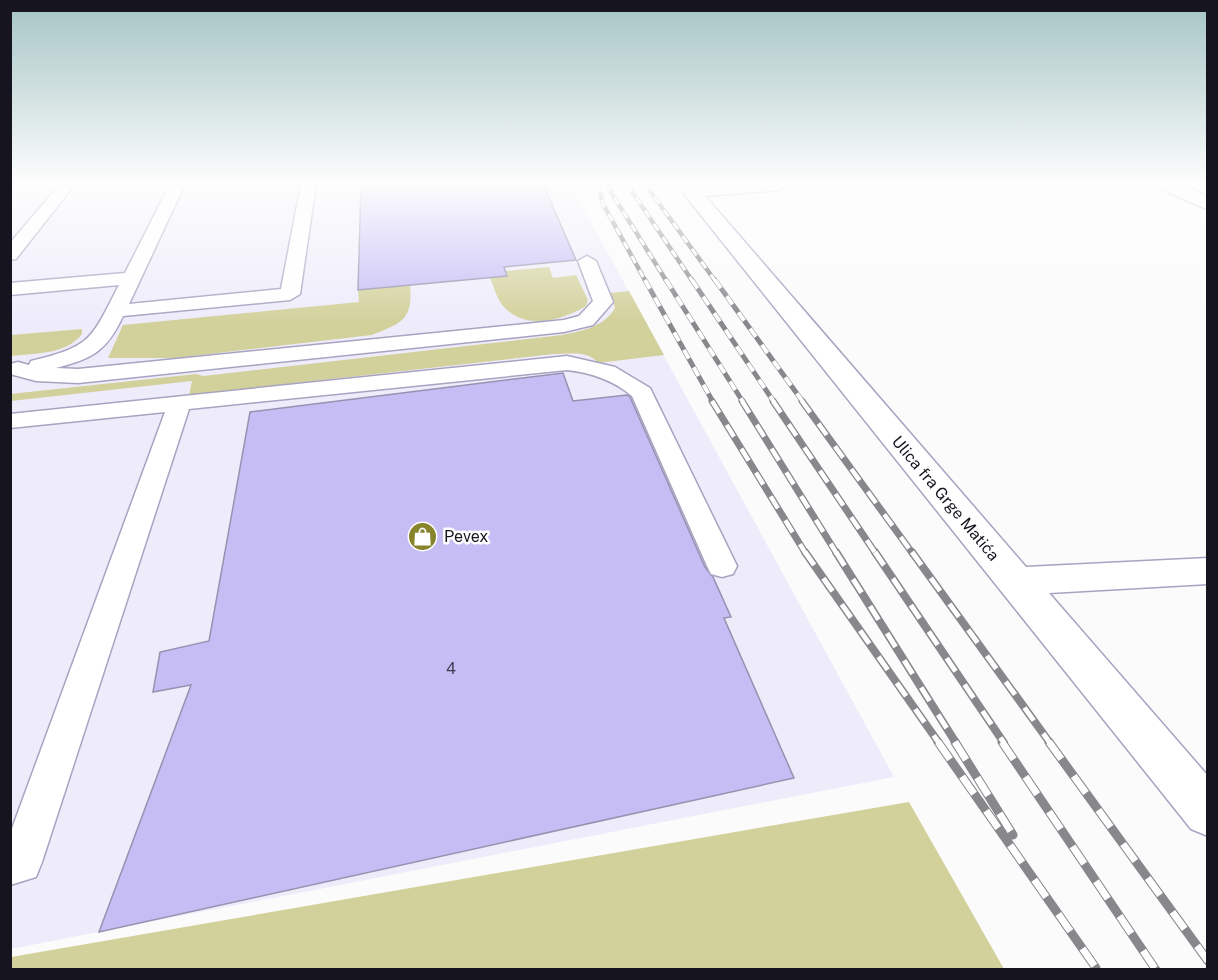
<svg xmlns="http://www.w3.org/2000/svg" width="1218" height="980" font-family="'Public Sans',sans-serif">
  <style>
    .built { fill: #eeecfb }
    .green { fill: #d3d19b }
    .building { fill: #c6bdf5; stroke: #9692af; stroke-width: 1.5 }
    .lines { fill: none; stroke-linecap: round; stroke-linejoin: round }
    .service-casing { stroke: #a7a3c1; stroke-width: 3 }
    .minor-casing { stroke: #a7a3c1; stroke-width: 3 }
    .path { stroke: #908f94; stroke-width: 2; stroke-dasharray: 1.5 3; stroke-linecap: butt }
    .service { fill: #fff; fill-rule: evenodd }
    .minor { fill: #fff; fill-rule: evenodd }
    .rail-far4-casing { stroke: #88878c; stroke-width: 4.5 }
    .rail-far3-casing { stroke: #88878c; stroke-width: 5 }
    .rail-far2-casing { stroke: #88878c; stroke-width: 7 }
    .rail-far1-casing { stroke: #88878c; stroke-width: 8 }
    .rail-casing { stroke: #88878c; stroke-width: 9 }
    .rail-far4 { stroke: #fff; stroke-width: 3; stroke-dasharray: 8; stroke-linecap: butt }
    .rail-far3 { stroke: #fff; stroke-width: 4; stroke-dasharray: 10; stroke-linecap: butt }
    .rail-far2 { stroke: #fff; stroke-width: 4.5; stroke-dasharray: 14; stroke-linecap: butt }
    .rail-far1 { stroke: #fff; stroke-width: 5; stroke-dasharray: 16; stroke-linecap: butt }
    .rail { stroke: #fff; stroke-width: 7; stroke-dasharray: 21; stroke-linecap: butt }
    .labels { text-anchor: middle; stroke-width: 5; stroke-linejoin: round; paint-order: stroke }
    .street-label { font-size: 16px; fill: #16141f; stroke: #fff }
    .poi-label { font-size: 16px; fill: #16141f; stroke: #fff; text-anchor: start }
    .near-number-label { font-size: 16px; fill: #423e54 }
  </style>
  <rect width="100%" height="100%" fill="#fbfbfb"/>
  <path class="built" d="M28 184H570L894 777 11 949 10 203Z"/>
  <path class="green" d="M549 267 553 278 576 275 588 300 586 306C563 320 526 331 504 307 497 300 494 287 490 278L506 276 505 271Z
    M410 285C413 320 402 323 372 335L176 358H108L123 325 359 302 358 290Z
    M629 291 664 355 598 363C588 350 570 354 554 354L189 395 192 381 11 401 10 394 196 374 203 376 562 335C582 331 604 327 615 308L610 293Z
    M82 329V334C66 355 35 353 11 356V335Z
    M909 802 1004 969H11V957Z"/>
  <path class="building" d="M361 184H543L576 260 504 267 507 276 358 290Z
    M563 373 573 401 627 395 630 397 705 567 713 577 731 617 724 618 794 778 99 932 191 685 153 692 160 652 209 641 250 412Z"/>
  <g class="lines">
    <defs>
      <path id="service" d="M60 184H75L16 259 10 260V243Z
        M170 184H185L129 304 281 289 301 184H316L300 294 290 300 123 316C107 351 92 359 56 368L78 369 564 320 579 316 593 301 578 261 587 256 596 261 613 302 593 325 564 332 78 383 36 381 10 374V364L18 362 29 365 31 361C93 346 91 339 119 285L10 295V283L125 273Z
        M567 356 615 367 650 388 737 566 733 574 722 577 711 574 707 566 632 396C613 380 592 373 567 370L189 409 42 862 36 877 10 885V834L165 412 10 428V414Z"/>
      <path id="minor" d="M676 184H788L779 190 705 196 1026 567 1208 558V584L1049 593 1208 776V836L1191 829Z
        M1156 184H1181L1208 197V210L1159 188Z"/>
    </defs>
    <use href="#service" class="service-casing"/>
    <use href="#minor" class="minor-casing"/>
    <path class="path" d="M10 197 22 184"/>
    <use href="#service" class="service"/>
    <use href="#minor" class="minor"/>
    <defs>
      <path id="rail-far4" d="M598 184 603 204 646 282
        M606 184 667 282
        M627 184 693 282
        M645 184 716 282"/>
      <path id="rail-far3" d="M645 280 713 402
        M666 280 743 402
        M692 280 774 402
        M715 280 803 402"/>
      <path id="rail-far2" d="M712 401 806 554
        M742 401 837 554
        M773 401 876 554
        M802 401 913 554"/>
      <path id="rail-far1" d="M805 552 939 743
        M836 552 956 743
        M875 552 1004 743
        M912 552 1050 743"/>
      <path id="rail" d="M938 742 1096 968
        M955 742 1013 835
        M1002 742 1156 970
        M1049 742 1208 961"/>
    </defs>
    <use href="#rail-far4" class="rail-far4-casing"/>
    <use href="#rail-far3" class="rail-far3-casing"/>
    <use href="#rail-far2" class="rail-far2-casing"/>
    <use href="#rail-far1" class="rail-far1-casing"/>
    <use href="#rail" class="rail-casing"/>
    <use href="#rail-far4" class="rail-far4"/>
    <use href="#rail-far3" class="rail-far3"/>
    <use href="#rail-far2" class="rail-far2"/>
    <use href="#rail-far1" class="rail-far1"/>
    <use href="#rail" class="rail"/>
  </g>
  <linearGradient id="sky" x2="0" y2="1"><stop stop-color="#a5c4c4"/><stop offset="0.57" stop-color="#fdfdfd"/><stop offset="1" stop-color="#fdfdfd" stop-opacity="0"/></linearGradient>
  <rect width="1218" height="321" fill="url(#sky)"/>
  <defs>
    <symbol id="shop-disc" viewBox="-11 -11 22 22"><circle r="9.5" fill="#88842c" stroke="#fff"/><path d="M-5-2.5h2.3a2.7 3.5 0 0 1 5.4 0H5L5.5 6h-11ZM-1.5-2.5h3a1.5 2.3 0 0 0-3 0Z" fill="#fff"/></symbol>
  </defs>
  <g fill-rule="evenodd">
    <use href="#shop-disc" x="406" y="520" width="33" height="33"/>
  </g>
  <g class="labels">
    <g class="street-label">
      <text transform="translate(946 498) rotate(50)" y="6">Ulica fra Grge Matića</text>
    </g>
    <g class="poi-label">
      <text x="444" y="542">Pevex</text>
    </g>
    <g class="near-number-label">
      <text x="451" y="674">4</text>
    </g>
  </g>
  <rect width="1218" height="980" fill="none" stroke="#16141f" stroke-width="24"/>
</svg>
